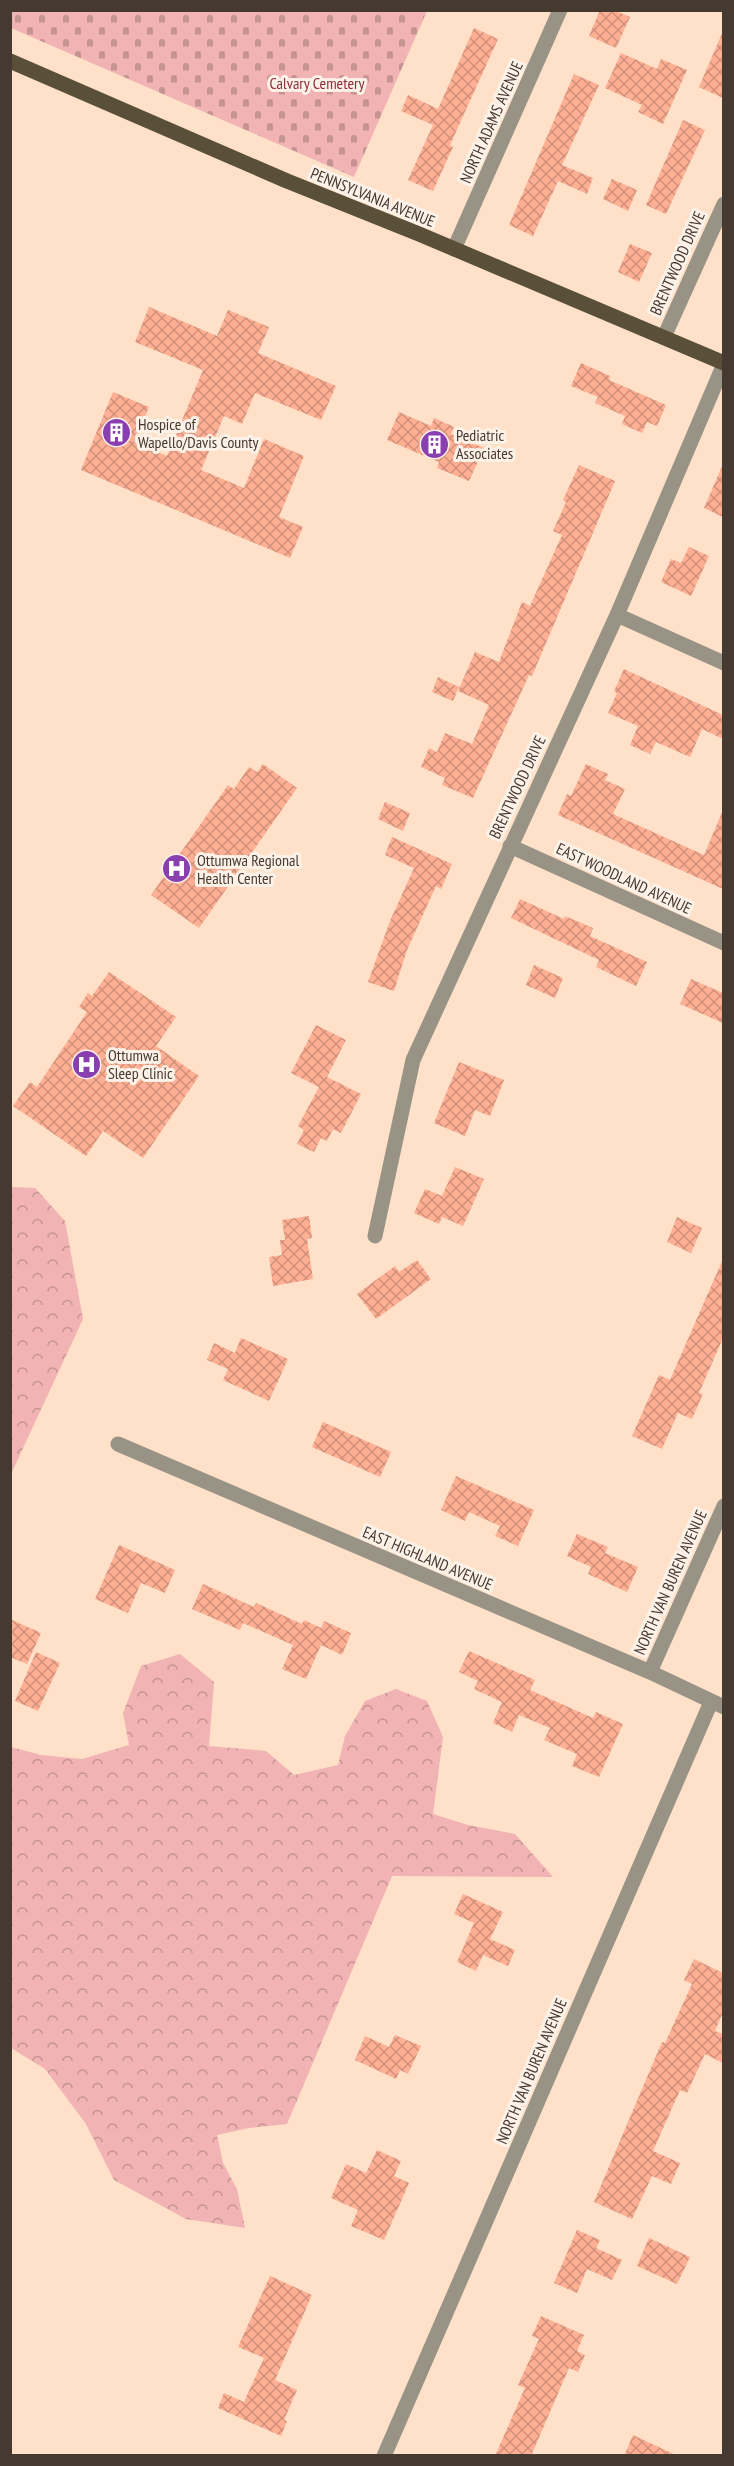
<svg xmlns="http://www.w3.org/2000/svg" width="734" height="2466" font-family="'PT Sans Narrow',sans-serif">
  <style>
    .forest { fill: url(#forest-crowns) }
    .cemetery { fill: url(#cemetery-stones) }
    .building { fill: url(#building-cross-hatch) }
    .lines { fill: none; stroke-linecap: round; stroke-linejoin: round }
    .minor { stroke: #999386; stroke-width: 15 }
    .major { stroke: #5a4f38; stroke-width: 15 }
    .labels { text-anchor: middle; stroke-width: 6; stroke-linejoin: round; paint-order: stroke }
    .park-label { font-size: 16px; fill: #8d2c36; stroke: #fdf2e8 }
    .street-label { font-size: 16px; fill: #453930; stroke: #fdf2e8 }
    .poi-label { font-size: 16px; fill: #453930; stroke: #fdf2e8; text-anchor: start }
  </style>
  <defs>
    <pattern id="forest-crowns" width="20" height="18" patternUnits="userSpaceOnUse" patternTransform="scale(1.5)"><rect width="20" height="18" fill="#f1b3b3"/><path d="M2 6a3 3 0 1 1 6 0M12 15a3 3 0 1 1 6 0" fill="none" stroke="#c59392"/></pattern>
    <pattern id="cemetery-stones" width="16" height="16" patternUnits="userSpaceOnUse" patternTransform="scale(1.5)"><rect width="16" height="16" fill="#f1b3b3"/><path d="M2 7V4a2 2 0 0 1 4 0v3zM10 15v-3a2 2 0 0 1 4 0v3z" fill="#c59392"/></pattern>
    <pattern id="building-cross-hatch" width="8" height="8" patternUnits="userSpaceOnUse" patternTransform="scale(1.5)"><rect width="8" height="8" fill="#ffb094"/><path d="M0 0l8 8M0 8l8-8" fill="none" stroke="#d09079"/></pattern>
  </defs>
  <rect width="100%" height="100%" fill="#fee1c8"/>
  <path class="forest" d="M11 1187 35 1188 65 1221 83 1319 11 1474Z
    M180 1654 214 1682 209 1746 266 1751 294 1775 338 1765 345 1736 365 1701 396 1689 427 1701 443 1737 433 1814 468 1825 515 1834 553 1877 392 1876 287 2124 249 2128 217 2135 223 2163 237 2189 245 2228 186 2219 114 2180 86 2124 45 2069 11 2048V1747L41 1755 82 1759 129 1745 123 1713 141 1666Z"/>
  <path class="cemetery" d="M11 10H427V11L354 177 11 28Z"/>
  <path class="building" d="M600 10H614L630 17 616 48 589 36Z
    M474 28 498 39 450 145 453 147 433 191 408 180 433 125 401 111 408 95 438 109Z
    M723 31V98L699 87Z
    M621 53 657 69 661 59 687 70 663 124 638 112 642 105 605 88Z
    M574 74 599 85 562 165 593 178 587 194 558 181 533 236 509 225Z
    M683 120 705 130 666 214 646 205Z
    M612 179 637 190 628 211 603 199Z
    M630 244 652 253 639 282 618 272Z
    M149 307 217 336 228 310 269 327 258 353 336 386 321 420 255 393 242 424 224 416 201 470 244 488 264 439 304 456 279 517 303 527 290 558 81 470 113 392 149 407 134 442 167 456 203 370 135 342Z
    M581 363 610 376 609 380 666 405 657 426 647 422 642 433 622 424 625 416 595 403 598 397 571 386Z
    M399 412 431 426 434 418 454 427 451 434 484 448 469 481 437 468 439 462 387 440Z
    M723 464V517L704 508Z
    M579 465 615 481 532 676 529 675 473 798 442 785 445 778 421 767 429 748 437 752 445 733 472 744 489 705 458 691 475 652 499 662 522 602 530 606 562 535 553 531 566 502 563 500Z
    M689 547 709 556 691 596 661 582 671 559 681 563Z
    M624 669 723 715V739L702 729 690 757 656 742 650 754 630 745 638 726 608 713 617 693 614 691Z
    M438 677 459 687 453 701 432 692Z
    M263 764 297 788 199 928 151 895 228 785 234 789 249 767 257 772Z
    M586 764 608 774 605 780 625 789 613 814 704 855 723 810V889L558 815 567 794 571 796Z
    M385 802 410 813 403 831 378 819Z
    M392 837 452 864 441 889 436 886 407 950 394 991 368 982 390 921 414 868 385 855Z
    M520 899 564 919 565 916 593 928 590 936 647 962 636 986 596 967 599 960 511 918Z
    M534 965 563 978 555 998 526 985Z
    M109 972 176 1017 156 1046 199 1076 143 1158 103 1131 86 1156 13 1106 30 1082 37 1087 87 1012 79 1007 88 993 92 996Z
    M691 979 723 993V1023L680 1004Z
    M316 1025 346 1040 327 1077 361 1094 341 1133 333 1129 327 1141 321 1138 314 1152 297 1144 304 1130 298 1126 319 1087 291 1073Z
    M459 1062 504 1080 490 1116 475 1110 465 1136 434 1123Z
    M455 1167 484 1179 463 1226 442 1217 439 1224 414 1213 425 1189 442 1196Z
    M309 1216 312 1238 307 1239 313 1279 273 1286 269 1257 282 1255 280 1240H285L282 1220Z
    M677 1217 702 1228 691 1253 667 1242Z
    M723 1259V1338L699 1393 703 1394 692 1419 678 1413 662 1449 632 1436 659 1375 670 1380Z
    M417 1260 431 1279 376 1319 357 1294 395 1266 399 1272Z
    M241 1338 288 1359 269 1401 223 1380 228 1369 207 1360 214 1343 235 1353Z
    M323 1422 391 1452 380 1477 312 1447Z
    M456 1476 534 1510 518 1546 495 1536 500 1526 469 1512 465 1521 441 1510Z
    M577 1534 608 1547 605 1553 638 1567 627 1592 588 1574 591 1567 567 1556Z
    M119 1545 175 1570 165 1593 141 1583 128 1613 95 1599Z
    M203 1584 254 1607 256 1603 302 1624 304 1620 321 1628 324 1621 351 1633 342 1655 321 1645 306 1679 282 1669 293 1645 243 1623 240 1630 192 1609Z
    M10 1619 41 1633 27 1664 10 1657Z
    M469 1651 535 1680 530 1690 593 1718 596 1712 623 1724 599 1777 572 1766 577 1754 544 1740 550 1728 519 1715 512 1732 493 1723 502 1702 474 1689 478 1681 459 1672Z
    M36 1652 60 1663 38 1711 15 1701Z
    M463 1894 503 1912 490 1939 515 1950 508 1966 483 1955 476 1971 457 1962 474 1923 454 1914Z
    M694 1959 723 1973V2012L715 2031 723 2034V2063L705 2054 687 2093 680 2090 653 2151 680 2163 671 2184 652 2176 632 2219 594 2202 662 2042 665 2043 692 1984 684 1980Z
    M395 2035 421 2046 408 2074 400 2070 396 2079 355 2060 365 2036 389 2047Z
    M377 2150 401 2161 394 2176 409 2183 384 2240 351 2226 358 2210 331 2198 346 2164 366 2173Z
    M577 2230 600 2240 596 2248 622 2260 612 2280 587 2269 577 2293 554 2283Z
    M649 2238 690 2257 677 2284 637 2266Z
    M270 2276 312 2295 275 2380 297 2390 284 2420 287 2421 281 2436 218 2408 224 2393 244 2402 264 2358 238 2347Z
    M541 2316 584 2335 577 2351 585 2355 578 2372 569 2368 531 2456H495L525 2388 518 2385 539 2339 532 2336Z
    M633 2435 678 2456H624Z"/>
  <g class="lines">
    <path class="minor" d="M454 249 560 10
      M664 337 724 204
      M617 615 724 663
      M510 846 724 943
      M375 1236 413 1060 617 615 724 364
      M118 1444 650 1672 724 1707
      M650 1672 724 1506
      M384 2456 711 1702"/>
    <path class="major" d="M10 61 287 181 419 234 724 363"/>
  </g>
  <defs>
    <symbol id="building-disc" viewBox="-11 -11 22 22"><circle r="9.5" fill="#8a3fb1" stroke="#fdf2e8"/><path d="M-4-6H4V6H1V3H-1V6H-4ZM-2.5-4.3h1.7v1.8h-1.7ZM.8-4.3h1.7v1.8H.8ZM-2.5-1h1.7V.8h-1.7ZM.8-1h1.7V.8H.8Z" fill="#fff"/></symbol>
    <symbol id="hospital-disc" viewBox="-11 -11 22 22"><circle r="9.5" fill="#8a3fb1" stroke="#fdf2e8"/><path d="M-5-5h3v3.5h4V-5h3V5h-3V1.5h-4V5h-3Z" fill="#fff"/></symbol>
  </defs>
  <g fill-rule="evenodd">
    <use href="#building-disc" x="100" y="416" width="33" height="33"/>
    <use href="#building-disc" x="418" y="428" width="33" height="33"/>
    <use href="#hospital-disc" x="160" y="852" width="33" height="33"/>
    <use href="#hospital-disc" x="70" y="1048" width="33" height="33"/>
  </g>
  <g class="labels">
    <g class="park-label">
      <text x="317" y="89">Calvary Cemetery</text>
    </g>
    <g class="street-label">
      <text transform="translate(491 122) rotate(-66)" y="6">NORTH ADAMS AVENUE</text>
      <text transform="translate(373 197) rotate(22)" y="6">PENNSYLVANIA AVENUE</text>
      <text transform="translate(677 263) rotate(-66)" y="6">BRENTWOOD DRIVE</text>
      <text transform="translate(517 787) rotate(-65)" y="6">BRENTWOOD DRIVE</text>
      <text transform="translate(624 878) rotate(25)" y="6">EAST WOODLAND AVENUE</text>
      <text transform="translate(428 1558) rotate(23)" y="6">EAST HIGHLAND AVENUE</text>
      <text transform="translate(670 1582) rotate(-66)" y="6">NORTH VAN BUREN AVENUE</text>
      <text transform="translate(531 2071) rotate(-67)" y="6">NORTH VAN BUREN AVENUE</text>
    </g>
    <g class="poi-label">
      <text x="138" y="430">Hospice of<tspan x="138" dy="18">Wapello/Davis County</tspan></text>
      <text x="456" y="441">Pediatric<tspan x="456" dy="18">Associates</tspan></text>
      <text x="197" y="866">Ottumwa Regional<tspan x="197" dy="18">Health Center</tspan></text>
      <text x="108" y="1061">Ottumwa<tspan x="108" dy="18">Sleep Clinic</tspan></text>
    </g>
  </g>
  <rect width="734" height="2466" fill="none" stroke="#453930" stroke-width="24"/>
</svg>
